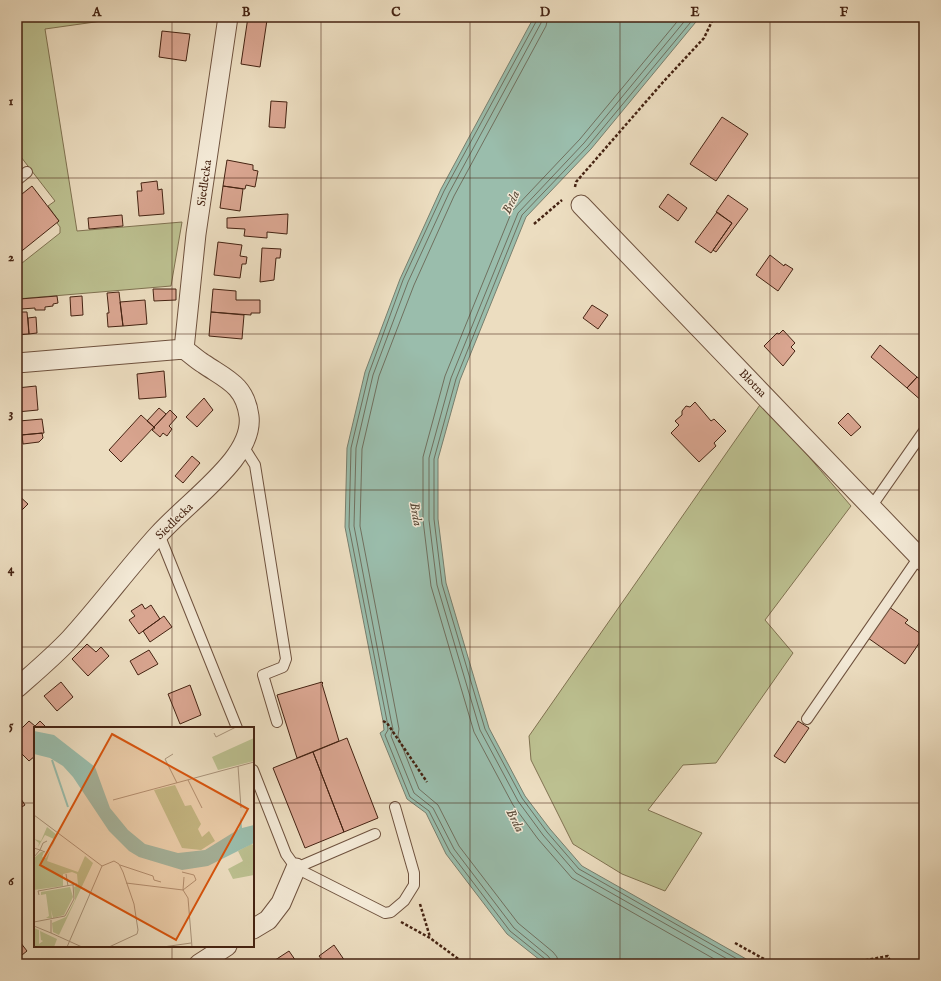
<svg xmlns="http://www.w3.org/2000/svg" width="941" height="981" font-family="'IM FELL English',serif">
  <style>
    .green { fill: #bcc090; stroke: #807251 }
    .water { fill: #9abdac; stroke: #787f6e }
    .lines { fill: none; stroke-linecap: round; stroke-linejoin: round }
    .shore { stroke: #70705f; stroke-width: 1 }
    .building { fill: #d9a590; stroke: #452312 }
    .service-casing { stroke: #6f523e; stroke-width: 12 }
    .minor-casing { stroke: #6f523e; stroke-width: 21 }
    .path { stroke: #452312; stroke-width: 2.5; stroke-dasharray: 3 2; stroke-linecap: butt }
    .service { stroke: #f3e9d6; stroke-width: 10 }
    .minor { stroke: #f3e9d6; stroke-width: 19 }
    .grid { fill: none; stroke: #452312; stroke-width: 1; stroke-opacity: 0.55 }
    .labels { text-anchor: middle; stroke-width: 3; stroke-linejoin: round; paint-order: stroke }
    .street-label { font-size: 12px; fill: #452312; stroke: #f3e9d6 }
    .water-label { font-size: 13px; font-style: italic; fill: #5a4a38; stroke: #f3e9d6 }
    .inset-river { fill: none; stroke: #9abdac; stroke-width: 2 }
    .inset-road { fill: none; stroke: #a9937a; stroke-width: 1 }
    .view { fill: #d8540d; fill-opacity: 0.15; stroke: #d8540d; stroke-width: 2 }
    .inset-edge { fill: none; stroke: #452312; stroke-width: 2 }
    .neatline { fill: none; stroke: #452312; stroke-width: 1.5 }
    .grid-label { font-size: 13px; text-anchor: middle; font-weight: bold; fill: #452312 }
  </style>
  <rect width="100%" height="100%" fill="#ecddc0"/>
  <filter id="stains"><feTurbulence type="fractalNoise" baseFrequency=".005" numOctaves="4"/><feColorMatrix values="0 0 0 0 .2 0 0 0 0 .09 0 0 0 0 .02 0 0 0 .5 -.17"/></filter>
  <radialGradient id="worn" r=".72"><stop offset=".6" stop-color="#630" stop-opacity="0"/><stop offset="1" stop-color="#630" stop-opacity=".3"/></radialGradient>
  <path class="green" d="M17 17H54L55 19 69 17H109V20L45 29 77 231 182 222 171 286 17 299V267L60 233V227L57 223 59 221 48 206 55 201 21 157 17 160Z
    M762 402 851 506 765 620 793 653 716 763 683 765 648 810 702 833 665 891 622 874 573 844 531 760 529 736Z"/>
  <path class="water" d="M534 17H700L591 149 526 217 460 380 438 459V519L446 583 489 728 525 796 550 829 582 866 755 964H545L507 934 446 854 426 813 407 799 380 733 384 730 383 721 345 527 347 448 365 372 400 279 441 189Z"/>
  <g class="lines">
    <path class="shore" d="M537 17V20L444 191 403 280 369 373 351 448 349 527 387 721 388 730 385 735 410 797 429 811 450 852 510 931 545 959 547 964
      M542 17 541 23 449 193 408 282 373 375 356 448 354 526 391 720 393 729 391 736 414 793 433 808 454 849 514 928 548 956 551 960 552 964
      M548 17 546 26 454 196 414 285 379 376 362 449 360 526 396 713 399 729 398 736 419 789 438 805 459 846 518 923 553 952 557 957 558 964
      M681 17 580 139 512 211 445 376 423 457V520L431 586 474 732 513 805 538 839 572 878 723 964
      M688 17 584 143 518 213 451 378 429 458V520L437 585 480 730 518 801 543 835 576 873 736 964
      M695 17 588 146 522 215 456 379 434 459V519L442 584 485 729 522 798 547 832 579 869 746 964"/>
  </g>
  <path class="building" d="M248 17 267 20 260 67 241 64Z
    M162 31 190 34 186 61 159 57Z
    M271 101 287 102 285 128 269 127Z
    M722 117 748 134 716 181 690 164Z
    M227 160 253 165V170L258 171 255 187 246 185 245 189 223 186Z
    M157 181 158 190 162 189 164 214 139 216 137 191H142L141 183Z
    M32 186 59 221 18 254 17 252V198Z
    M223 186 243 189 240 211 220 208Z
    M668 194 687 208 678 221 659 207Z
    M728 195 748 209 716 252 713 250 732 223 716 212Z
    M717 212 732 223 711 253 695 242Z
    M288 214 287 234 267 232V238L244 236 245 229 227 228V218Z
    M122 215 123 226 89 229 88 218Z
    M218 242 242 245 240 256 247 257 246 264H242L240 278 214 275Z
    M262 248 281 249 280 258H276L274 280 260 282Z
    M770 255 784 266 785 264 793 269 778 291 756 275Z
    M153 289H176V300L154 301Z
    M213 289 236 291V300H260V313H251V315L211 312Z
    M119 292 123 326 108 327 107 313H109L107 293Z
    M57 296 58 303 53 304V306L45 307V310H35V308L21 309 20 299Z
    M82 296 83 315 71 316 70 297Z
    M145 300 147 324 123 326 120 302Z
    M592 305 608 315 598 329 583 318Z
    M17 312H27L29 334 17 335Z
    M211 312 244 315 242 339 209 336Z
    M36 317 37 333 29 334 28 318Z
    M783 330 795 343 791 347 795 351 783 366 764 346 777 333 779 334Z
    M880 345 917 377 907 388 871 357Z
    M164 371 166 397 139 399 137 374Z
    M917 377 924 382 923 402 907 388Z
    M36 386 38 410 17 412V388Z
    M204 398 213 410 197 427 186 417Z
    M695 402 711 421 714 419 726 431 714 443 716 446 699 462 671 433 679 425 675 421 682 415V411L686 406 690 407Z
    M159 408 166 414 154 427 147 421Z
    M170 410 177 417 169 426 172 429 167 436 163 433 160 437 152 430 155 428 154 427Z
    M848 413 861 427 851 436 838 423Z
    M141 415 154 427 121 462 109 450Z
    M42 419 44 433 20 435 19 421Z
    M42 433 43 438 39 442 23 444 22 435Z
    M192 456 200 463 183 483 175 476Z
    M17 494 28 504 17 515Z
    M142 604 145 609 151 605 160 619 139 634 129 620 135 616 131 611Z
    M889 607 908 620 905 623 924 636 905 664 868 638Z
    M164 616 172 627 150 642 143 631Z
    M87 644 96 652 101 647 109 656 88 676 72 659Z
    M149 650 158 664 138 675 130 661Z
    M61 682 73 697 57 711 44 696Z
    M322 682 323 683 322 684 339 741 297 758 277 695Z
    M190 685 201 715 180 724 168 694Z
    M29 721 35 726 40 721 47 728H35V756L29 761 17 749V733Z
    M798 721 809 728 785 763 774 756Z
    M347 738 378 818 344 832 313 752Z
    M313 752 344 832 305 848 273 768Z
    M17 793 25 805 17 810Z
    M17 938 27 951 17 959Z
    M334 945 347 964H325L319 956Z
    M289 951 298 964H269Z"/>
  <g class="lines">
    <defs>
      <path id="service" d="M17 180 27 172
        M243 446 255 465 286 659 283 667 263 675 277 722
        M871 507 924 431
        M159 534 237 728
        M807 719 919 557
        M253 770 286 854 296 868 385 913 391 912 404 901 414 885V873L395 807
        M296 868 375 834"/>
      <path id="minor" d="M581 205 924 562
        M184 349 196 234 228 17
        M17 363 184 349C191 354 197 360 204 364 226 379 245 385 249 416 251 432 243 447 233 460 211 488 182 509 158 535 128 568 101 605 70 639 54 656 35 672 17 688
        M253 929 268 920 281 903 296 868
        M199 964 227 946"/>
    </defs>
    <use href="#service" class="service-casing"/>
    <use href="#minor" class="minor-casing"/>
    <path class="path" d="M575 187 576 182 664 81 704 38 714 17
      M534 224 562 200
      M383 721 387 723 427 782
      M420 904 430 937
      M401 922 430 938 465 964
      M735 943 773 964
      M851 964 856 962 888 956 891 964"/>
    <use href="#service" class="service"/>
    <use href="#minor" class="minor"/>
  </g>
  <path class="grid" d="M172 17V728M321 17V964M470 17V964M620 17V964M770 17V964M17 178H924M17 334H924M17 490H924M17 647H924M17 803H35M253 803H924M172 946V964"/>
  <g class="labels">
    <g class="street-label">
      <text transform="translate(204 183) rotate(-82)" y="4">Siedlecka</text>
      <text transform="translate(753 383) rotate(46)" y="4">Błotna</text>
      <text transform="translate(174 521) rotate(-44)" y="4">Siedlecka</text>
    </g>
    <g class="water-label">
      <text transform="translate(510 202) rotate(-65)" y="5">Brda</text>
      <text transform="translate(417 514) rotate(80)" y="5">Brda</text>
      <text transform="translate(516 820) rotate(63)" y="5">Brda</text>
    </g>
  </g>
  <g transform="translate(34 727)">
    <rect width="220" height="220" fill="#ecddc0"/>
    <path d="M220 11V34L184 43 178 30ZM141 58 151 79 157 78 167 97 164 102 168 110 175 104 181 114 167 123 148 121 120 63ZM13 100 23 108 18 120 20 112 11 108 4 120 5 116 0 112 7 114ZM217 117 220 118V148L199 152 194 142 209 134 204 124ZM16 124 13 134 44 145 51 129 59 136 25 208 19 205 18 196 32 190 41 173 40 160 44 158 43 147 38 145 29 147V159L0 163V131L7 125H10L8 130 12 131ZM36 160 39 170 30 188 19 191 17 183 18 191H12L15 189 12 167 7 168V165ZM0 201 5 203V217L9 214 7 213 6 204 23 212 20 220H0Z" fill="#bcc090"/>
    <path d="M0 4 20 8 61 40 76 81 94 103 111 117 144 126 171 123 205 102 207 89 208 101 220 98V116L174 139 148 143 105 130 95 124 75 104 39 50 29 39 16 31 0 27Z" fill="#9abdac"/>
    <path class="inset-river" d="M18 33 34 80"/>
    <path class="inset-road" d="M180 6 182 10 202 0M139 27 131 32 143 56M204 39 207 81M154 53 168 81M79 73 220 35M0 88 68 139M0 121 6 123 9 116 13 114M0 130 6 123 11 125M86 138 119 149 120 153 127 155M32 147 34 159M150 150 149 163 154 171 158 220M92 156 149 163 162 153 160 148 148 145M5 168 4 164 43 157M0 195 31 189 40 172 39 158M0 199 17 206V193M17 206 48 220M33 220 68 139 80 134 85 137 89 145 100 177 104 203 103 207 75 220M129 220 157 216"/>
    <path class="view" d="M78 7 214 82 142 213 6 138Z"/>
    <rect width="220" height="220" class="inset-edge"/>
  </g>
  <rect width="941" height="981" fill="none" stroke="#ecddc0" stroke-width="44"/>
  <rect x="22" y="22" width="897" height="937" class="neatline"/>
  <g class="grid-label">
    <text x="97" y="16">A</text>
    <text x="246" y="16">B</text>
    <text x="396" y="16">C</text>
    <text x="545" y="16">D</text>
    <text x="695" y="16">E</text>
    <text x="844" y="16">F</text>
    <text x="11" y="105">1</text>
    <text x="11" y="261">2</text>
    <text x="11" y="417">3</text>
    <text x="11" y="573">4</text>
    <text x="11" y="729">5</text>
    <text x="11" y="885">6</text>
  </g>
  <rect width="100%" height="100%" filter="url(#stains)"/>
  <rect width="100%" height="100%" fill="url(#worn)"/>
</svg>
